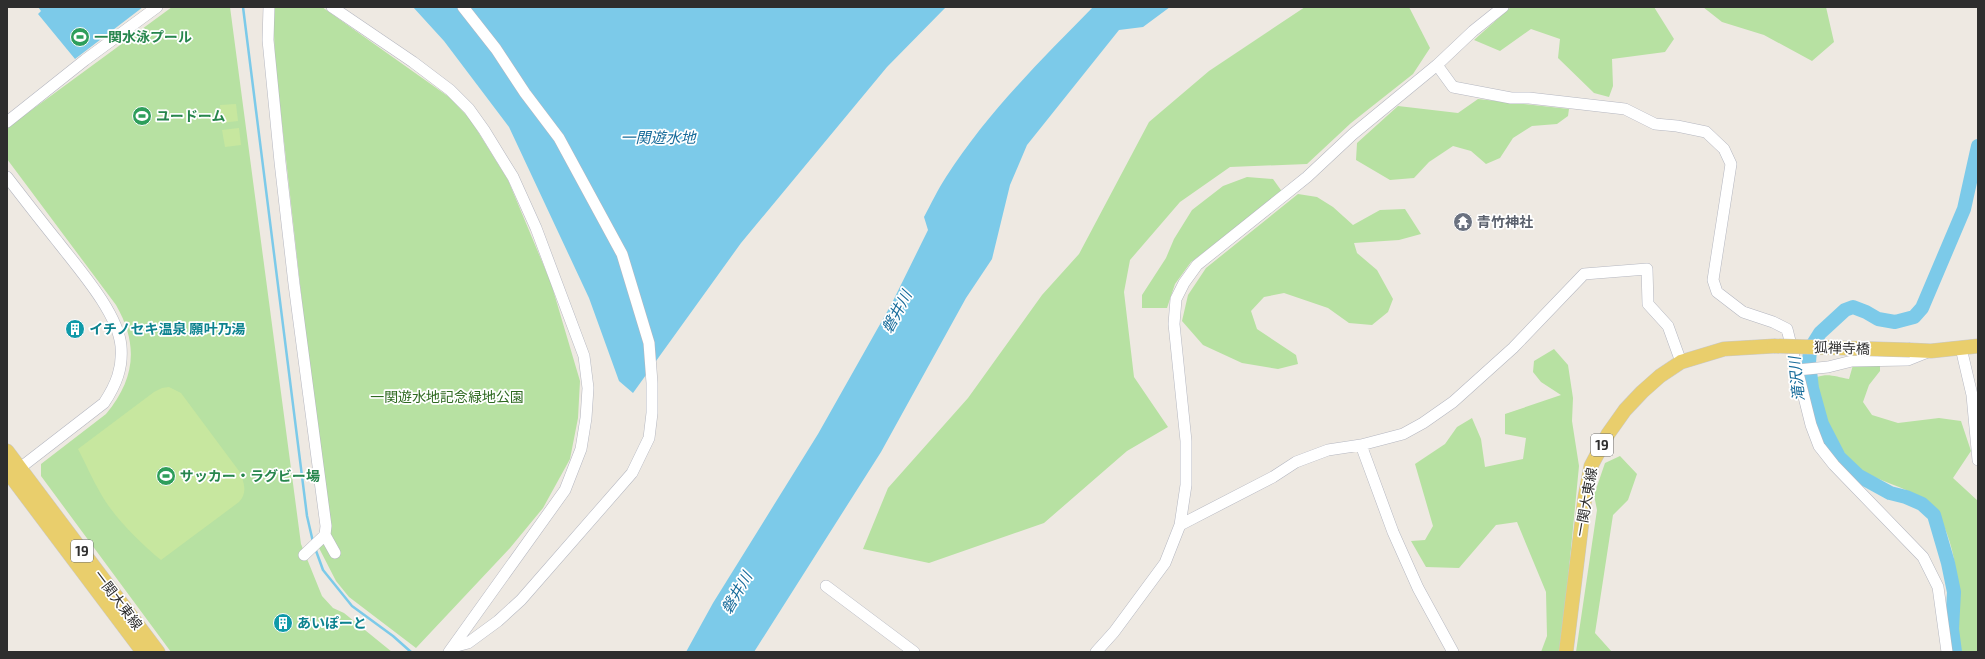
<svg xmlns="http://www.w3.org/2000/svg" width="1985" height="659" font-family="'Exo 2','Noto Sans JP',sans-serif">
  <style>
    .green { fill: #b7e1a2 }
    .pitch { fill: #c7e79f }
    .water { fill: #7ccae9 }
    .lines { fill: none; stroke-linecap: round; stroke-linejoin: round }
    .stream { stroke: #7ccae9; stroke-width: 2.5 }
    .river { stroke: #7ccae9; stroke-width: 14 }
    .minor-casing { stroke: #b5b7c0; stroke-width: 12 }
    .major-casing { stroke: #c9c9c9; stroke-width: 15 }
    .minor { stroke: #fff; stroke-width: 11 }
    .major { stroke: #e9ce6c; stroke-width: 14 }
    .major-bridge-casing { stroke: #c9c9c9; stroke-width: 15; stroke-linecap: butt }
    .major-bridge { stroke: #e9ce6c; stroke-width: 14 }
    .labels { text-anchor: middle; stroke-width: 3.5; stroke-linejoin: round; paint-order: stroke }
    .shield { fill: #fff; stroke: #6d6d6d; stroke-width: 1 }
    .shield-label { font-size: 13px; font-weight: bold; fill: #2e2e2e }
    .leisure-label { font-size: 14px; font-weight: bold; fill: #27864d; stroke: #fff; text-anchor: start }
    .worship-label { font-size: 14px; font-weight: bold; fill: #5b616d; stroke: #fff; text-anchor: start }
    .culture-label { font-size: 14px; font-weight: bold; fill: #0d838f; stroke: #fff; text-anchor: start }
    .street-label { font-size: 14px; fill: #2e2e2e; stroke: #fff }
    .park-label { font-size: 14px; fill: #2e6920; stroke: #fff }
    .water-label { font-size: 15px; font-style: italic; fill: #166b9a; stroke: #fff }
  </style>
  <rect width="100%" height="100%" fill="#eee9e2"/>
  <path class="green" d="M172 7H230L301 544 322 596 333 608 344 613 392 652H171L41 476V464L106 414C135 379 139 345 116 305L7 159V128Z
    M273 7H322L449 97 470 119 508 180 551 283 580 381 578 418 570 459 543 508 510 548 416 648 349 597 336 581 319 548C338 527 331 523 324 498L275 61Z
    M1305 7H1409L1430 48 1413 74 1351 123 1307 164 1230 167 1180 202 1130 260 1124 292 1134 377 1168 427 1127 451 1044 523 929 563 863 549 888 488 968 398 1042 295 1079 254 1149 122 1209 71Z
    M1511 7H1654L1674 39 1665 52 1612 59 1613 86 1609 97 1594 93 1558 58 1560 39 1531 29 1500 51 1474 40Z
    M1703 7H1826L1834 42 1812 61 1764 35 1722 22Z
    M1478 99 1569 109 1568 116 1557 124 1532 126 1513 138 1500 158 1486 164 1471 151 1453 146 1429 162 1414 178 1390 180 1356 160 1357 143 1398 106 1458 113Z
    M1247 177 1273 179 1283 193 1191 262 1175 284 1167 308H1142V295L1166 258 1174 239 1192 210 1223 186Z
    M1298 194 1317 197 1333 207 1353 225 1380 210 1405 209 1421 234 1399 240 1354 243 1357 253 1377 270 1393 299 1388 312 1372 325 1349 323 1328 308 1284 293 1264 297 1251 311 1257 329 1296 355 1298 364 1278 369 1242 363 1203 345 1182 321 1188 295 1206 268Z
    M1554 349 1568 365 1573 398 1572 421 1579 466 1561 652H1541L1547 636 1546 592 1517 522 1496 525 1459 568 1426 567 1411 541 1425 540 1433 526 1415 464 1445 444 1457 427 1472 418 1481 439 1485 467 1523 459 1526 438 1505 434V414L1561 395 1541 382 1533 372 1534 361Z
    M1880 358V371L1869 385 1863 402 1872 415 1898 423 1939 418 1961 421 1971 451 1953 478 1978 501 1977 652H1960C1954 627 1957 602 1956 576 1955 554 1947 529 1936 510 1930 500 1915 495 1906 490 1888 482 1865 476 1852 462 1831 440 1822 408 1815 380L1817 377C1829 373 1836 377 1849 379L1853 365Z
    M1620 456 1637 474 1628 500 1613 515 1595 633 1612 652H1576L1597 510 1594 495 1605 463Z"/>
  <path class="pitch" d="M236 104 238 121 221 123 220 105Z
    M239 128 241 145 225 147 222 130Z
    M169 387 181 393 239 471C244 481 248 493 239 502L161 560C140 543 114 517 101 494 92 479 86 464 78 449L154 392 162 388Z"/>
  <path class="water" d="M38 7H143L75 59 38 14 41 11Z
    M413 7H946L887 67 741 243 633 393 619 381 589 298 509 127 444 41Z
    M1093 7H1170L1143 27 1119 30 1027 145 1010 185 992 259 966 298 881 452 754 652H686L713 603 818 434 892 303 928 230 924 217C931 204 938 189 946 177 987 113 1040 61 1093 7Z"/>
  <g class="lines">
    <path class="stream" d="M243 7 307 516 313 542
      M315 548 323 570 352 606 393 636 411 652"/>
    <path class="river" d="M1955 652 1952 629 1954 592 1948 563 1934 515 1922 504 1906 497 1890 493 1859 476 1839 457 1822 424 1812 388 1809 363 1810 349 1820 333 1845 310 1853 307 1866 312 1878 319 1895 322 1914 317 1922 308 1964 209 1978 146"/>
    <defs>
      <path id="minor" d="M269 7 268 40 280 162 294 284 326 526 325 535 304 555
        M332 7 413 62 450 90 469 109 484 130 513 177 536 228 584 356 588 388 586 418 581 449 565 490 449 652
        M1437 65 1453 87 1511 98H1529L1625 109 1655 124 1677 126 1706 132 1724 149 1731 164 1713 280 1717 292 1743 312 1773 322 1787 329 1811 425 1819 446 1834 465 1923 557 1938 587 1947 652
        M7 122 85 60 157 7
        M7 177C24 199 41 221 58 242 78 268 118 313 121 346 123 368 116 385 104 403L20 468
        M1961 348 1972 395 1978 460
        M1797 370 1828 367 1852 361 1908 360 1928 352
        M1361 445 1393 532 1418 588 1453 652
        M1180 525 1273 477 1296 462 1328 450 1361 445 1403 434 1423 423 1453 402 1513 348 1584 274 1647 269 1648 304 1668 326 1681 362
        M325 535 335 553
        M826 586 914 652
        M453 647 468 643 498 621 521 600 632 473 649 438 652 413V383L649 343 622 254 559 138 525 93 496 49 463 7
        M1096 652 1114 632 1165 563 1180 525 1186 485V441L1174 324 1176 299 1184 283 1197 265 1307 177 1353 134 1437 65 1473 31 1503 7"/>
      <path id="major" d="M1910 350 1931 351 1978 346
        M7 451 158 652
        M7 471 143 652
        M1566 652 1585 497 1591 466 1608 434 1625 410 1642 392 1660 376 1681 362 1724 349 1774 346"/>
    </defs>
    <use href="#minor" class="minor-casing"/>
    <use href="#major" class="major-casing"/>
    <use href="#minor" class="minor"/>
    <use href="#major" class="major"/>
    <defs>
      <path id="major-bridge" d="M1774 346 1910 350"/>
    </defs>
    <use href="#major-bridge" class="major-bridge-casing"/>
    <use href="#major-bridge" class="major-bridge"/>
  </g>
  <defs>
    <symbol id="stadium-disc" viewBox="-11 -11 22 22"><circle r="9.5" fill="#2e9e5b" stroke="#fff"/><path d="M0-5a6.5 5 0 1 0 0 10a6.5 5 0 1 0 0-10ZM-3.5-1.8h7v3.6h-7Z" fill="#fff"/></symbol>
    <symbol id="temple-disc" viewBox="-11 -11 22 22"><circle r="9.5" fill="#6b7280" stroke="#fff"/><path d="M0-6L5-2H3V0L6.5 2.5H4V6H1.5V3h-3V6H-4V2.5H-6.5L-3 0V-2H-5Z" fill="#fff"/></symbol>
    <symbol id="building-disc" viewBox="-11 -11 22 22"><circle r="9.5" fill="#0f9aa8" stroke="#fff"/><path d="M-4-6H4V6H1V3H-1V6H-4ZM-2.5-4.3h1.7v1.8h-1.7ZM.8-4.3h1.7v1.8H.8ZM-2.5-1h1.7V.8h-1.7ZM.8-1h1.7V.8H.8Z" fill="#fff"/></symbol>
  </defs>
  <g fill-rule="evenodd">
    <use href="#stadium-disc" x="69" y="26" width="22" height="22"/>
    <use href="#stadium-disc" x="131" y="105" width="22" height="22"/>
    <use href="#temple-disc" x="1452" y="211" width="22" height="22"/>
    <use href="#building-disc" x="64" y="318" width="22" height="22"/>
    <use href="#stadium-disc" x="155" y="465" width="22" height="22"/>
    <use href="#building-disc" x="272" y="612" width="22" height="22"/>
  </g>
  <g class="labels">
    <g class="shield">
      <rect x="1591" y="434" width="22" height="22" rx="3"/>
      <rect x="71" y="540" width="22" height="22" rx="3"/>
    </g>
    <g class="shield-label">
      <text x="1602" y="450">19</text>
      <text x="82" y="556">19</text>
    </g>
    <g class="leisure-label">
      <text x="94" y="42">一関水泳プール</text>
      <text x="156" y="121">ユードーム</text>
      <text x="180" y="481">サッカー・ラグビー場</text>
    </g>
    <g class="worship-label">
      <text x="1477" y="227">青竹神社</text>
    </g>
    <g class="culture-label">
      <text x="89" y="334">イチノセキ温泉 願叶乃湯</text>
      <text x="297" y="628">あいぽーと</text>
    </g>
    <g class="street-label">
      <text transform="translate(1842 348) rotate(2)" y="5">狐禅寺橋</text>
      <text transform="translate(1586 502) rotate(-80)" y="5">一関大東線</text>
      <text transform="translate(118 600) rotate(53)" y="5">一関大東線</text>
    </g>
    <g class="park-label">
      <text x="447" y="402">一関遊水地記念緑地公園</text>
    </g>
    <g class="water-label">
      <text x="658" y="143">一関遊水地</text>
      <text transform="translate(897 312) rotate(-62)" y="5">磐井川</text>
      <text transform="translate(1797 379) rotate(-96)" y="5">滝沢川</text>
      <text transform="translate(737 593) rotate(-60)" y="5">磐井川</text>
    </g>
  </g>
  <rect width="1985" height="659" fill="none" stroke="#2e2e2e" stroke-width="16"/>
</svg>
